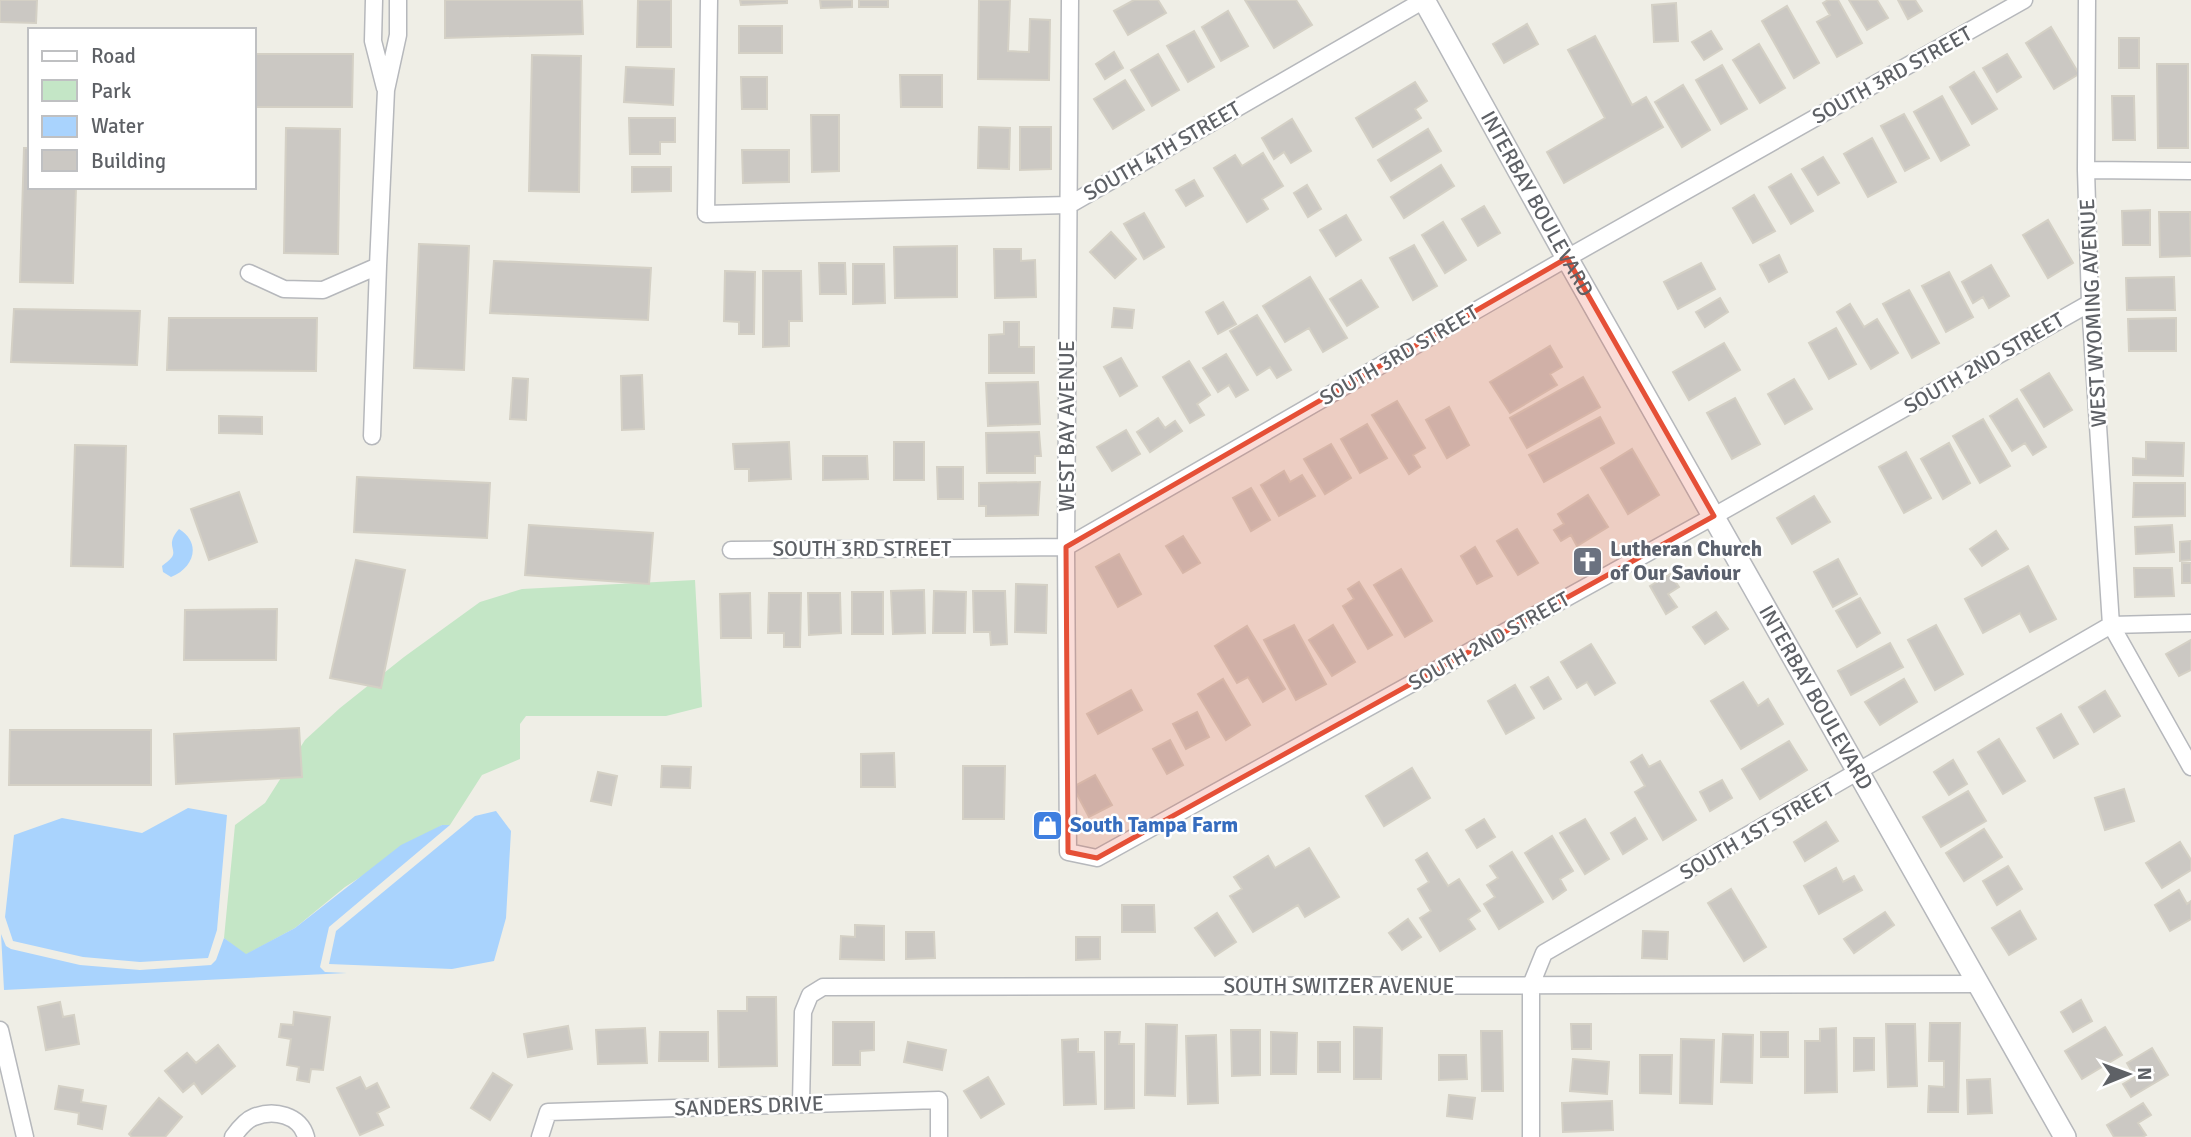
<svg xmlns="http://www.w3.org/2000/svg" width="2191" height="1137" font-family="Signika,sans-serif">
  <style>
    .green { fill: #c4e6c6 }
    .water { fill: #a9d3fd }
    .building { fill: #cbc8c3; stroke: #d4d0c5; stroke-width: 2 }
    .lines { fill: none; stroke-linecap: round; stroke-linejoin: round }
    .minor-casing { stroke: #b6b8bc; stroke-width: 19 }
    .tertiary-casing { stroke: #b6b8bc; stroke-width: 24 }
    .minor { stroke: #fff; stroke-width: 16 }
    .tertiary { stroke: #fff; stroke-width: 21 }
    .marked { fill: #e55037; fill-opacity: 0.2; stroke: #e55037; stroke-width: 5; stroke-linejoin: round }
    .labels { text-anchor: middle; stroke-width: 5; stroke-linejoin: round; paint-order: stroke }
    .street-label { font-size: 21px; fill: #5e6166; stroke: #fff }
    .worship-label { font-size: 21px; font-weight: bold; fill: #5b616d; stroke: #fff; text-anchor: start }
    .shop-label { font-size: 21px; font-weight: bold; fill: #366cbe; stroke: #fff; text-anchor: start }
  </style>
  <rect width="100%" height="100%" fill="#efeee6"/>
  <path class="green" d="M695 580 702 707 666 716H526L520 724V759L482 775 450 825H442L345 887 295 928 245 955 224 938 235 825 265 803 305 740 340 708 404 657 480 602 522 589Z"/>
  <path class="water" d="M179 529C202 543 194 568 171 577L163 572 162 566C165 563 169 561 172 557 177 549 165 545 179 529Z
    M188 808 227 815 217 930 208 958 140 962 83 957 13 941 5 917 14 835 62 818 142 833Z
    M496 811 511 831 506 918 494 961 452 969 329 964 336 931 475 816Z
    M442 825H450L329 927 320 967 325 972 347 973 4 990 1 934 6 946 11 949 80 965 140 970 211 965 216 960 224 938 246 954 295 928 401 845Z"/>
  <path class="building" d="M0 0H37L36 23 0 22Z
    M445 0H582L583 34 445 38Z
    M638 0H671V47H637Z
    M740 0H787V3L741 5Z
    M820 0H852V7L821 8Z
    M859 0H888V7H859Z
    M979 0H1010L1008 51 1029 52 1030 19 1050 20 1049 80 978 79Z
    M1134 0H1158L1166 13 1128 35 1114 11Z
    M1245 0H1296L1312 25 1274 48Z
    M1828 0H1838L1862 43 1837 57 1817 22 1830 15 1823 3Z
    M1849 0H1877L1888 18 1867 30Z
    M1898 0H1915L1922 11 1908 19Z
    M1676 3 1678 41 1654 42 1652 5Z
    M1787 6 1819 63 1794 78 1762 21Z
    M1228 11 1248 46 1221 61 1202 27Z
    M1527 24 1538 44 1504 63 1493 44Z
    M739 26H782V53H739Z
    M2051 27 2079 74 2054 89 2026 43Z
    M1194 31 1214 67 1188 82 1167 46Z
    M1711 31 1722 49 1704 60 1692 42Z
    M1595 36 1632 105 1646 97 1663 127 1564 183 1547 152 1605 118 1568 50Z
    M2119 38H2139V68H2119Z
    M1759 44 1785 88 1760 103 1733 60Z
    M1114 52 1123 68 1105 79 1096 64Z
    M254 54H353L352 107H254Z
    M1158 54 1179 90 1152 106 1131 70Z
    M2007 54 2021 77 1997 92 1983 68Z
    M532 55 581 56 579 192 529 191Z
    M2157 64H2188V148H2158Z
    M1722 65 1747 109 1721 124 1696 80Z
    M626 67 674 69 673 105 624 102Z
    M1974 72 1997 109 1972 124 1950 87Z
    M900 75H942V107H901Z
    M741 77H767V109H742Z
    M1125 80 1144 110 1113 129 1094 99Z
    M1415 82 1427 101 1415 109 1421 118 1373 147 1356 118Z
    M1683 85 1710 130 1682 147 1655 102Z
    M1942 96 1969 145 1941 161 1914 112Z
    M2112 96H2134L2135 140H2113Z
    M1904 114 1929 158 1905 171 1881 126Z
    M811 115H839V171L812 172Z
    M629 118H675V142H660V154H630Z
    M1292 119 1311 151 1291 163 1284 152 1274 159 1262 138Z
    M979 127 1010 128 1009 169 978 168Z
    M1020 127H1051V169L1020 170Z
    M286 128 340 129 338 254 284 253Z
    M1428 129 1441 151 1391 181 1378 160Z
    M1872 138 1896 182 1868 197 1844 154Z
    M24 148H30V187H76L73 283 20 282Z
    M742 150H789V182L743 183Z
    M1263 153 1283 186 1262 199 1268 209 1247 222 1214 168 1235 155 1242 166Z
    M1823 157 1839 183 1818 195 1802 169Z
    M1441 165 1454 186 1404 218 1391 197Z
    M632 167H671V191L632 192Z
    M1791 174 1813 211 1791 224 1769 187Z
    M1194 180 1203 196 1186 206 1176 190Z
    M1307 185 1321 209 1308 217 1294 193Z
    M1754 195 1775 231 1753 243 1733 208Z
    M1484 206 1500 233 1478 246 1462 219Z
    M2150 210V245H2123L2122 211Z
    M2159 212H2190L2191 256 2160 257Z
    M1144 213 1164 247 1144 259 1124 224Z
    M1346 215 1361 240 1336 256 1320 230Z
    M2048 220 2073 263 2048 278 2023 235Z
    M1443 222 1466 260 1445 273 1422 235Z
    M1111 232 1136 259 1115 278 1090 252Z
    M419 244 469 246 464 370 414 368Z
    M1414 245 1437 286 1413 300 1390 258Z
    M957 246V297L895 298 894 247Z
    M994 249H1021V261L1035 260 1036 297 995 298Z
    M1779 255 1787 272 1769 282 1760 265Z
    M494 261 651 268 648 320 490 313Z
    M819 263H845L846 294H820Z
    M1701 263 1715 289 1678 309 1664 282Z
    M853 264H884L885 303 853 304Z
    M1991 265 2009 296 1989 308 1983 297 1973 303 1962 282Z
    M725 271 755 272 754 334H739V322L724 321Z
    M763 271H801L802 321H789V346L763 347Z
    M1949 272 1973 317 1946 332 1922 286Z
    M1310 277 1347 338 1323 352 1309 328 1285 342 1263 306Z
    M2174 277 2175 310H2127L2126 278Z
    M1361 280 1378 307 1347 326 1330 299Z
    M1909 290 1939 343 1912 358 1883 304Z
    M1720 298 1728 312 1705 327 1696 312Z
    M1223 302 1236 324 1218 334 1206 312Z
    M1850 304 1864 327 1877 319 1898 353 1871 369 1837 312Z
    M1114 308 1134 310 1132 328 1112 327Z
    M14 309 140 311 137 365 11 362Z
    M1257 315 1291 370 1277 378 1270 367 1257 375 1230 331Z
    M169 318H317L316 371 167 370Z
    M2176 318V351H2129L2128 319Z
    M1004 322H1019V347H1034V373H989V335L1004 334Z
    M1836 328 1856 364 1829 379 1809 343Z
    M1724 343 1740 370 1689 400 1673 372Z
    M1550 346 1562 367 1550 374 1557 385 1510 413 1490 382Z
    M1226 354 1248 390 1236 397 1229 385 1218 392 1203 368Z
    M1121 358 1137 386 1120 396 1104 367Z
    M1189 361 1210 395 1197 404 1204 415 1190 423 1163 377Z
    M2049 373 2072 410 2044 427 2021 390Z
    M642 375 644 429 622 430 621 376Z
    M1583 377 1600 407 1527 448 1510 418Z
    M513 378 528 379 526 420 510 419Z
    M1794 379 1812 409 1785 424 1768 394Z
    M1038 382 1040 424 988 426 986 383Z
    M1735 398 1760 444 1732 459 1707 413Z
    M2017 399 2046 447 2033 455 2025 443 2012 451 1990 416Z
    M1397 401 1425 448 1413 455 1420 467 1409 474 1372 415Z
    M1449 407 1469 445 1447 458 1426 420Z
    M219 416 262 417V434L219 433Z
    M1600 417 1614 443 1544 482 1529 455Z
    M1158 418 1165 428 1175 421 1182 431 1150 452 1137 432Z
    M1983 419 2010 466 1980 483 1953 436Z
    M1367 424 1387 458 1360 473 1341 439Z
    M1126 430 1140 454 1112 471 1097 447Z
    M1039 432 1041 456H1035V473H987L986 433Z
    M789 442 791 479 749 481V469H735L733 444Z
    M894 442H924V480H894Z
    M2146 442 2184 443 2183 476 2133 475V458L2146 459Z
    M1949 443 1970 483 1943 499 1921 459Z
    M1331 444 1351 478 1325 494 1304 459Z
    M75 445 126 446 123 567 71 566Z
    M1632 449 1659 495 1628 514 1601 468Z
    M1906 452 1931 498 1904 513 1879 467Z
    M823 456H867L868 479 823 480Z
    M937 467H963V499H938Z
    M1284 471 1290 482 1302 475 1315 496 1279 516 1261 485Z
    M357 477 490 483 487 538 354 532Z
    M1040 482 1038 515 986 516V506H979V483Z
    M2134 483H2185V516L2133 517Z
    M1251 488 1270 520 1251 531 1233 498Z
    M239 492 257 542 209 560 191 509Z
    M1588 495 1608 527 1577 546 1571 535 1561 541 1554 530 1564 524 1558 514Z
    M1814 496 1830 522 1792 544 1777 518Z
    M529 525 653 533 649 584 525 575Z
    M2172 525 2174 552 2136 554 2135 527Z
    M1517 529 1538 563 1518 575 1497 541Z
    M1996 531 2008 549 1982 566 1970 549Z
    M1183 536 1200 563 1183 573 1166 546Z
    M2191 541V560L2180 561V542Z
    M1475 547 1492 576 1477 584 1461 556Z
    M1119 554 1141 594 1118 607 1096 567Z
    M1838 559 1857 594 1833 607 1814 572Z
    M356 560 405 570 381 688 330 678Z
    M2182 563H2191V583H2182Z
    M2028 566 2056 619 2030 632 2020 613 1983 633 1965 599Z
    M2134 568H2172L2174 596 2135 597Z
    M1401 569 1432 621 1405 637 1374 585Z
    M1670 574 1679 587 1668 594 1677 607 1666 614 1650 586Z
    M1359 582 1392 635 1368 649 1343 606 1354 599 1348 589Z
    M1016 584 1047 585 1046 633 1015 632Z
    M924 590 925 633 893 634 891 591Z
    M934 591 966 592 965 633H933Z
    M973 591H1005L1007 644 991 645 990 632H974Z
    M852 592H883V634H852Z
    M750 593 751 638H721L720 594Z
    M769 593H801L800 647H784V633H768Z
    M808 593H840L841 633 809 635Z
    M1860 598 1880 633 1857 647 1836 611Z
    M277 609 276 660H184L185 610Z
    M1716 612 1728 629 1705 644 1693 627Z
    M1294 625 1326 684 1296 700 1264 640Z
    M1333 625 1355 662 1332 676 1309 640Z
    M1936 625 1963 674 1935 690 1908 640Z
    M1247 626 1285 689 1263 702 1248 677 1237 683 1215 646Z
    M2191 640V670L2179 676 2166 654Z
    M1890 643 1903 667 1851 695 1838 671Z
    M1591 644 1615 683 1595 695 1587 682 1577 688 1561 662Z
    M1548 677 1561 699 1544 709 1531 687Z
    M1223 679 1250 725 1226 740 1198 694Z
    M1904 679 1917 702 1880 725 1865 702Z
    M1743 682 1758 706 1768 699 1783 724 1741 749 1711 701Z
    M1515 685 1534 718 1506 734 1488 701Z
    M1131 690 1142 710 1098 734 1087 714Z
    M2105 691 2120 716 2094 732 2079 707Z
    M1197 712 1209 737 1186 749 1173 724Z
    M2061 714 2078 744 2054 758 2037 728Z
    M299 728 302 777 176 784 174 734Z
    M10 730H151V785H9Z
    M1999 739 2025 781 2003 794 1978 752Z
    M1170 740 1183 765 1167 774 1153 749Z
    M1789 741 1807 770 1760 799 1742 769Z
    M894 753 895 787H861V754Z
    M1642 755 1649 767 1660 761 1696 820 1663 840 1635 792 1645 786 1631 762Z
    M1953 760 1967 784 1949 795 1934 772Z
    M662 766 691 767 690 788 661 787Z
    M963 766H1005L1004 819H963Z
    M1412 768 1430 798 1384 826 1366 796Z
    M598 772 617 776 611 805 591 801Z
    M1095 775 1112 805 1089 817 1073 787Z
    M1722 780 1732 798 1710 811 1700 792Z
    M2124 789 2134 821 2105 830 2095 798Z
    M1968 791 1986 821 1941 847 1923 817Z
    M1635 818 1647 839 1623 854 1611 833Z
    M1484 819 1495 837 1477 848 1466 830Z
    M1585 819 1609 859 1585 874 1560 833Z
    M1826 822 1838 841 1805 861 1794 842Z
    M1984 829 2002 857 1964 881 1946 853Z
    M1552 836 1573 871 1560 879 1566 890 1553 899 1525 853Z
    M2180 842 2191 860V870L2162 888 2146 863Z
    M1309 848 1339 897 1305 917 1298 905 1253 932 1230 896 1242 889 1234 877 1268 856 1275 868Z
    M1512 852 1543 902 1499 929 1484 904 1495 897 1487 885 1498 878 1490 866Z
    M1427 853 1448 886 1459 879 1480 911 1468 919 1475 929 1440 951 1420 918 1431 911 1418 889 1429 882 1416 860Z
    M2008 866 2022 889 1997 905 1983 881Z
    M1836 868 1843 882 1854 876 1862 890 1819 914 1804 886Z
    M1731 889 1766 947 1744 961 1708 903Z
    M2179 890 2187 904 2191 901V919L2170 931 2155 905Z
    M1122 905H1154L1155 932H1122Z
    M2020 911 2036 939 2009 955 1992 928Z
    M1885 912 1894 925 1854 953 1844 939Z
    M1217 913 1236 942 1215 956 1195 928Z
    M1408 919 1421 937 1402 950 1389 933Z
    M855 925 884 926V960L840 959 841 936 855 937Z
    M1643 931 1668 932 1667 959 1642 958Z
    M906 932H934L935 958 906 959Z
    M1076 937H1100V959L1076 960Z
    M747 997H776L777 1066 719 1067 718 1011H747Z
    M2081 1000 2092 1021 2073 1032 2061 1012Z
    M60 1002 63 1017 74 1015 79 1044 46 1050 38 1007Z
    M294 1012 330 1017 323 1070 311 1069 309 1082 297 1080 299 1067 287 1065 291 1039 279 1037 281 1024 293 1025Z
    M833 1022H874V1050L860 1051V1065H833Z
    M1930 1023H1960L1958 1112H1928L1929 1086 1944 1087V1061H1929Z
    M1146 1024 1177 1025 1175 1096 1145 1095Z
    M1571 1024H1591V1049H1572Z
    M1886 1024H1915L1917 1086 1888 1087Z
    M568 1026 572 1049 528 1057 524 1034Z
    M1354 1027 1382 1028 1381 1079H1354Z
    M2105 1027 2122 1055 2082 1079 2065 1051Z
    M645 1028 647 1063 598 1064 596 1030Z
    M1836 1028 1837 1092 1805 1093V1041H1820V1029Z
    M1231 1030H1260V1075L1232 1076Z
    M1481 1031H1502L1503 1091H1482Z
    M660 1032H708V1061H659Z
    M1105 1032H1120L1119 1044H1134V1108L1105 1109Z
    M1271 1032 1297 1033 1296 1074H1271Z
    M1761 1032H1788V1057H1761Z
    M1723 1034 1753 1035 1752 1083 1721 1082Z
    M1216 1035 1218 1103 1188 1104 1186 1036Z
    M1854 1038H1874V1070L1854 1071Z
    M1078 1039V1052H1094L1096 1104 1064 1105 1062 1040Z
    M1681 1039 1714 1040 1712 1104 1680 1103Z
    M908 1042 946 1050 942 1070 904 1062Z
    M1318 1042H1340V1072H1318Z
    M218 1045 235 1066 202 1094 194 1083 183 1092 165 1071 187 1053 196 1063Z
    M2152 1048 2168 1075 2131 1097 2123 1084 2135 1077 2127 1063Z
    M1439 1055H1466L1467 1079 1439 1080Z
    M1640 1055H1672L1671 1094 1640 1093Z
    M1573 1059 1609 1062 1607 1094 1570 1091Z
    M493 1073 512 1085 490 1120 471 1108Z
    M360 1077 366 1089 377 1083 389 1107 377 1113 383 1125 360 1135 337 1088Z
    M988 1077 1004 1104 981 1118 964 1091Z
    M1990 1079 1992 1113 1968 1114 1967 1080Z
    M59 1086 83 1090 81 1102 106 1106 102 1129 78 1124 79 1113 55 1109Z
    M1449 1095 1475 1098 1472 1119 1447 1116Z
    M159 1098 182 1117 165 1137H132L129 1134Z
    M1612 1101 1613 1130 1563 1132 1562 1103Z
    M2143 1103 2151 1115 2138 1123 2146 1135 2142 1137H2114L2107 1125Z"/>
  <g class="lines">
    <defs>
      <path id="minor" d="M374 0 373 41 385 88
        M709 0 706 214 1069 205 1424 0
        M1070 0 1066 547 1068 852 1097 858 1714 516 2090 303
        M2087 0 2086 170 2090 303 2111 625 2191 767
        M2086 170 2191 171
        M249 273 284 289 323 290 378 266 386 90 398 35V0
        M372 436 378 266
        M731 550 1066 547 1567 258 2024 0
        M0 1030 25 1137
        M801 1104 803 1012 810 995 823 987 1979 984
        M233 1137C238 1130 246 1120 254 1117 274 1109 300 1115 306 1137
        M540 1137 548 1112 939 1100V1137
        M1531 1137V985L1544 953 2111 625 2191 623"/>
      <g id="tertiary">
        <path id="s1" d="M1424 0 1567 258 2065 1137"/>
      </g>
    </defs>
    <use href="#minor" class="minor-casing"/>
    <use href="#tertiary" class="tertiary-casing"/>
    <use href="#minor" class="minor"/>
    <use href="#tertiary" class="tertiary"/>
  </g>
  <path class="marked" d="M1567 258 1714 516 1097 858 1068 852 1066 547Z"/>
  <defs>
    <symbol id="church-square" viewBox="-11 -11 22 22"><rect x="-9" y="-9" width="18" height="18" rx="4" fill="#6b7280" stroke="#fff"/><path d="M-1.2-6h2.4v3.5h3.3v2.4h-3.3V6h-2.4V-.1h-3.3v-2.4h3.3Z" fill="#fff"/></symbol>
    <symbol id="shop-square" viewBox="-11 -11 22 22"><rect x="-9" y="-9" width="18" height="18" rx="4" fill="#3f7fe0" stroke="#fff"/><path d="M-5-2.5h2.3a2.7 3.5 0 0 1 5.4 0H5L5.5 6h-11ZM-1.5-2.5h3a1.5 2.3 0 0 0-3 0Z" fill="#fff"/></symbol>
  </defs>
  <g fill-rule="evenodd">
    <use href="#church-square" x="1570" y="544" width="35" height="35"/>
    <use href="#shop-square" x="1030" y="808" width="35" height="35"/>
  </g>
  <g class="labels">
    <g class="street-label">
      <text transform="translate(1892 75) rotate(-29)" y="7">SOUTH 3RD STREET</text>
      <text transform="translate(1162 151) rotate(-30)" y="7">SOUTH 4TH STREET</text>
      <text dy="7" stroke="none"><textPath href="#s1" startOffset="233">INTERBAY BOULEVARD</textPath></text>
      <text transform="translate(2093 313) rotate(-93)" y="7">WEST WYOMING AVENUE</text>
      <text transform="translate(1399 355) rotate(-30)" y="7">SOUTH 3RD STREET</text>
      <text transform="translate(1984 363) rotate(-30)" y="7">SOUTH 2ND STREET</text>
      <text transform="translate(1067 426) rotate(-90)" y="7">WEST BAY AVENUE</text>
      <text x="862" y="556">SOUTH 3RD STREET</text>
      <text transform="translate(1489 641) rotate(-29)" y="7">SOUTH 2ND STREET</text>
      <text dy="7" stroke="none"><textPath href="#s1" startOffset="800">INTERBAY BOULEVARD</textPath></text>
      <text transform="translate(1757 831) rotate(-30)" y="7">SOUTH 1ST STREET</text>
      <text x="1339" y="993">SOUTH SWITZER AVENUE</text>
      <text transform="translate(749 1106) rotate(-2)" y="7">SANDERS DRIVE</text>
    </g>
    <g class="worship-label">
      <text x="1610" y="556">Lutheran Church<tspan x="1610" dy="24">of Our Saviour</tspan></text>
    </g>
    <g class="shop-label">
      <text x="1070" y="832">South Tampa Farm</text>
    </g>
  </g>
  <rect x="28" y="28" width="228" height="161" fill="#ffffff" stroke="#bfc0c2" stroke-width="2"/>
  <rect x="42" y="51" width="35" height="10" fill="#ffffff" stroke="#bfc0c2" stroke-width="2"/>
  <text x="91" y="63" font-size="21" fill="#5e6166">Road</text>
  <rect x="42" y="80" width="35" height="21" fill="#c4e6c6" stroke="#bfc0c2" stroke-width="2"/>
  <text x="91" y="98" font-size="21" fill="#5e6166">Park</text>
  <rect x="42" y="116" width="35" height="21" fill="#a9d3fd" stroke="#bfc0c2" stroke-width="2"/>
  <text x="91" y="133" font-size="21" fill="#5e6166">Water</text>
  <rect x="42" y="150" width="35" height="21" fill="#cbc8c3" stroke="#bfc0c2" stroke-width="2"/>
  <text x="91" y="168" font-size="21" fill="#5e6166">Building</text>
  <g transform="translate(2128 1074) rotate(89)" stroke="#ffffff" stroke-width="5" paint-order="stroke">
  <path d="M0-5L12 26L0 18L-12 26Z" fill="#5e6166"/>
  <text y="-10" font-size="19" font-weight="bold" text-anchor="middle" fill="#5e6166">N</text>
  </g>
</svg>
